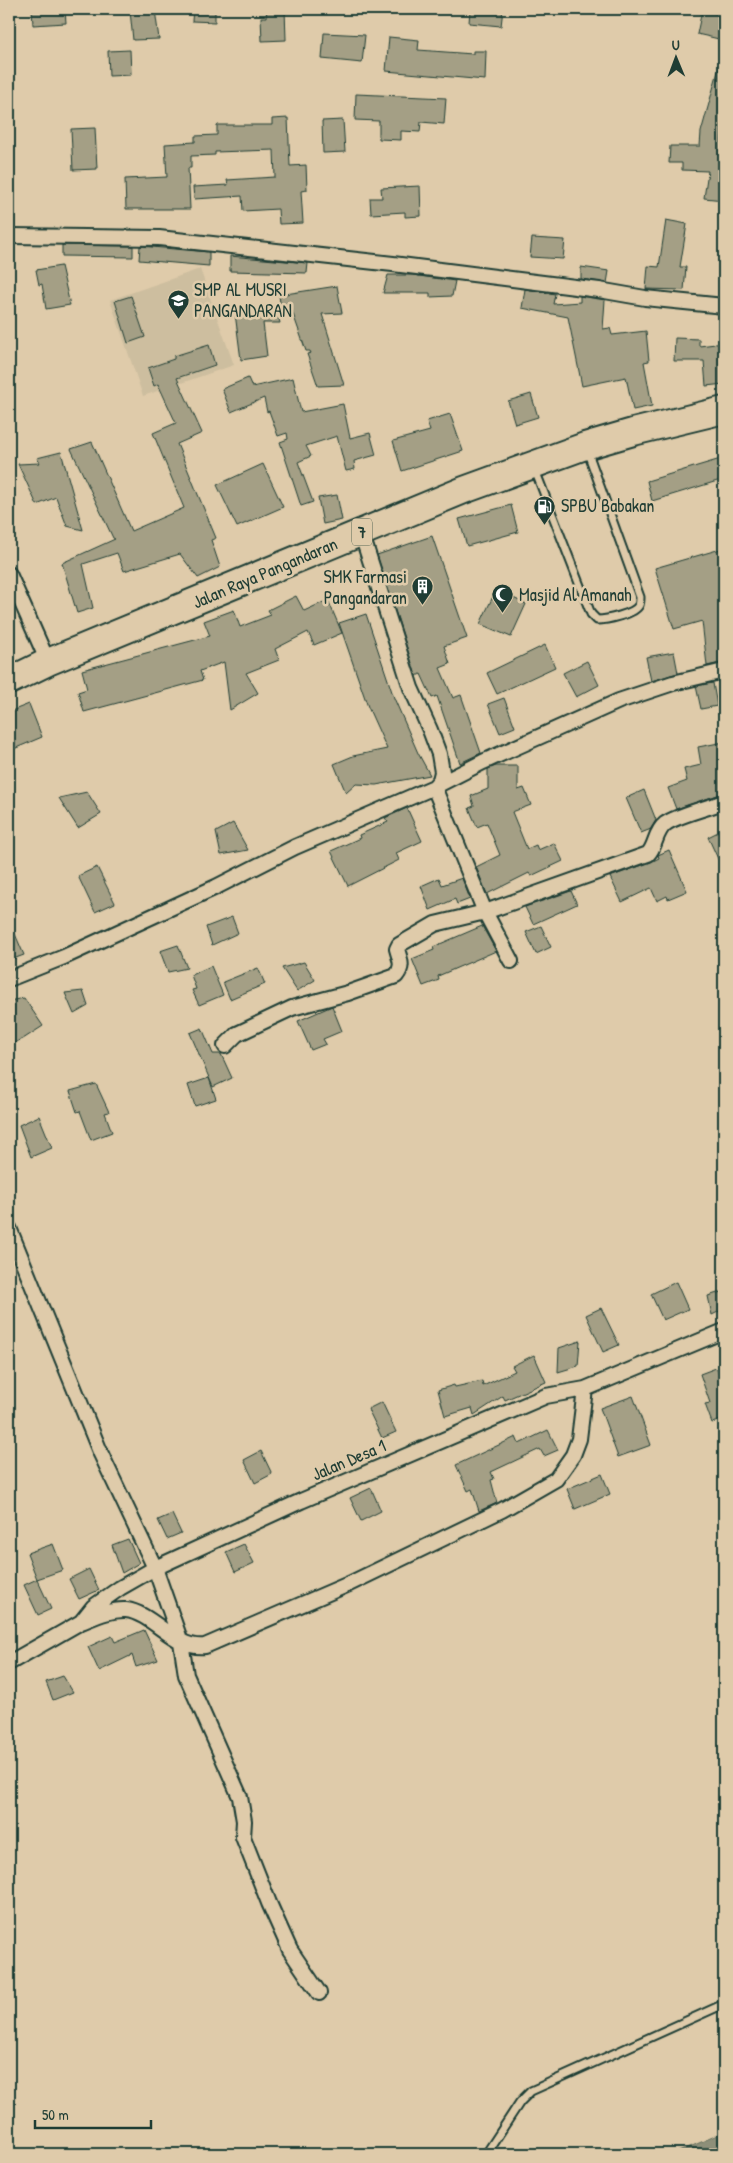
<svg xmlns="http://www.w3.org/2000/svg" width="733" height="2163" font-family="'Patrick Hand',sans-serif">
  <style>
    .built { fill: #cdbe9f; fill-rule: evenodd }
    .water { fill: #8e8f79; stroke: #626e5d }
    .building { fill: #a49f85; stroke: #1f3d34 }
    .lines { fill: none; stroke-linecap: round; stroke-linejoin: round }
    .lane-casing { stroke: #1f3d34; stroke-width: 11 }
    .street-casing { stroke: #1f3d34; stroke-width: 18 }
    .highway-casing { stroke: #1f3d34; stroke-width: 30 }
    .lane { stroke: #dfcbaa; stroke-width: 7 }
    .street { stroke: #dfcbaa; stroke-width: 14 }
    .highway { stroke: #dfcbaa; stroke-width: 26 }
    .labels { text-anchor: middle; stroke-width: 5; stroke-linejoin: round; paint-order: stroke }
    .shield { fill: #dfcbaa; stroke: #596857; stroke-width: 1 }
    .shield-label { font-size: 16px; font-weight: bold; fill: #1f3d34 }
    .poi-label { font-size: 18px; fill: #1f3d34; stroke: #dfcbaa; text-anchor: start }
    .street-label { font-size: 18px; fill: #1f3d34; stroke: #dfcbaa }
  </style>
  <rect width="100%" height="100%" fill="#dfcbaa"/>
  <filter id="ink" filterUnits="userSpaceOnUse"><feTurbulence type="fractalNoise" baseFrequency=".02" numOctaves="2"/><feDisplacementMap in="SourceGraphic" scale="10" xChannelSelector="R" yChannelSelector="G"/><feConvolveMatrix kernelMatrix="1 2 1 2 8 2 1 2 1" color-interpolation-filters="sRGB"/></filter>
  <g filter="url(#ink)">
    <path class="built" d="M200 269 234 365 143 396 110 300ZM131 296 144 337 128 342 115 301ZM209 345 215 366 181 377 174 357ZM172 360 177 378 153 386 148 368Z"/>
    <path class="water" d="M724 2132V2154H674Z"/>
    <path class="building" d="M32 9H65L66 23 33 25Z
      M193 9H215V22L192 21Z
      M267 9H285L286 40 262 41 261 17H266Z
      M470 9H503L501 26 469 23Z
      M155 10 159 39 133 40 130 11Z
      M702 10 724 15 719 39 697 34Z
      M324 33 365 35 362 63 322 59Z
      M389 37 419 40 418 50 473 54V51H486L485 80 386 71Z
      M130 50 131 75 109 76 108 51Z
      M720 64H724V122H722L720 177H724V200L704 198 708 171 682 170V163H669L670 146H700L701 132Z
      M356 94 446 98 444 124 421 122 420 132 401 131V140L379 139V121L355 120Z
      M288 118 290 166 306 165 307 190 301 191 303 223 279 224 278 209 243 211 242 196 194 199 193 187 228 185 227 180 275 177 274 150 215 152V155L191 156V168H188L190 209H126L125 179 167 177 165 144 195 142V136L217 135V125H272V119Z
      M343 120 345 152 323 153 322 121Z
      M95 128 97 169 73 170 71 129Z
      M420 186 421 216 405 217V212L371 214 370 198H382L381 188Z
      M666 220 687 224 680 267H686L684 290 646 289 648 266 659 267Z
      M532 238 565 240 563 259 530 257Z
      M62 245 133 246V257L62 256Z
      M140 246 209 252V266L139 260Z
      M230 256 308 263 307 273 230 271Z
      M61 266 70 305 46 309 42 284 39 285 36 270Z
      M581 267 609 271 607 283 581 279Z
      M388 275H412L455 281 452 296 430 297V293H383Z
      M337 286 342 313 322 314 344 385 318 386 307 354 311 353 310 351H306L291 308 281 311 279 295Z
      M525 289 555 294 553 304 580 302V296L605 300 603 329 610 328 612 335 646 331 649 361 644 362 652 406 633 410 626 377 582 386 568 317 522 308Z
      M131 296 145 337 128 343 115 301Z
      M276 308 280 323H263L267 356 241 360 235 313Z
      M675 338 699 339V346L724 343V384L706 386 704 361H674Z
      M209 345 215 365 177 378 202 433 177 444 216 538 211 540 220 567 198 578 180 554 124 571 117 553 83 564 93 608 77 613 62 563 115 539 113 538 71 449 92 442 131 531 184 508 153 433 176 423 158 384 154 386 148 368 174 359V356Z
      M248 378 252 387 293 378 301 412 343 404 350 438 370 433 376 455 354 461 355 469 346 471 337 436 306 446 311 456 298 462 313 502 301 506 280 442 288 439 287 433 278 436 269 411 267 412 264 398 231 412 222 389Z
      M531 394 538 417 515 424 508 401Z
      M450 414 463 451 402 471 393 441 430 431 427 421Z
      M61 452 83 530 67 526 56 497 37 505 18 464 40 463 37 458Z
      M724 458V479L652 501 647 481Z
      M263 464 283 507 237 527 217 485Z
      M337 495 342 520 323 524 318 498Z
      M511 505 518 532 467 546 459 519Z
      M432 536 467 638 444 646 450 664 440 668 453 698 461 695 481 753 460 763 437 696 432 698 421 674 416 676 377 555Z
      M724 548V662L707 666 702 621 674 629 655 568Z
      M496 590 526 604 511 637 480 624Z
      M296 596 304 611 328 600 342 633 314 645 308 632 275 649 279 660 246 673 258 693 230 710 224 662 200 671 203 680 84 712 78 692 87 689 82 670 210 636 204 621 234 610 240 627 271 615 268 610Z
      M366 614 394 698 418 753 430 775 376 785 356 784 346 793 334 764 353 756 387 749 368 707 339 623Z
      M545 645 555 667 497 694 487 673Z
      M674 652 678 673 651 681 646 657Z
      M587 661 599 685 576 697 563 673Z
      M713 683 717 706 701 709 696 686Z
      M504 698 515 727 500 733 488 704Z
      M29 704 42 737 9 751V712Z
      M724 742V793L676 809 668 788 687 781 684 769 701 765 698 747Z
      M496 766H518V790L524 788 531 805 512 812 527 849 536 845 538 850 554 843 563 861 531 876 529 873 487 894 476 867 500 855 487 823 477 827 469 808 474 806 471 796 488 789V769Z
      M644 790 656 820 651 829 641 833 626 798Z
      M87 792 101 814 78 828 59 798Z
      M407 808 422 841 396 853 399 860 348 886 331 851 360 838 359 835 388 822 385 818Z
      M233 823 248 850 221 855 216 832Z
      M720 831 724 841V872L708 837Z
      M669 850 687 891 668 899 667 896 657 901 651 888 622 902 610 877 651 862 659 858 658 855Z
      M97 867 115 903 95 912 78 876Z
      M439 878 442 885 462 878 470 899 457 904 455 899 430 910 421 886Z
      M571 891 577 904 533 924 525 907Z
      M232 917 238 933 212 945 206 927Z
      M9 920 24 955 13 959 9 950Z
      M482 926 496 951 438 976 439 980 423 986 412 959 434 950 433 947Z
      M541 926 551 947 536 954 526 932Z
      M178 945 187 968 168 972 160 951Z
      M304 962 315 980 297 991 282 968Z
      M211 966 223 995 199 1005 192 990 196 989 191 975Z
      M258 968 265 984 230 999 223 982Z
      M83 991 88 1006 74 1014 65 993Z
      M24 998 43 1026 23 1039 9 1045V1001Z
      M332 1006 342 1031 323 1039 326 1044 311 1050 298 1021Z
      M202 1028 213 1054H221L232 1078 213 1087 190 1033Z
      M209 1078 216 1099 195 1106 188 1085Z
      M96 1084 109 1112 105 1113 112 1132 91 1140 80 1111 77 1112 70 1091Z
      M39 1116 52 1148 31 1157 19 1125Z
      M676 1282 688 1309 663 1320 651 1294Z
      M724 1291V1309L712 1315 708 1296Z
      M601 1308 619 1345 603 1352 586 1315Z
      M580 1341 578 1366 558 1372 559 1348Z
      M534 1355 546 1382 505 1400 503 1396 474 1415 472 1408 445 1416 438 1390 454 1385 455 1387 482 1381 483 1386 515 1371 512 1366Z
      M716 1368 721 1378 724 1377V1419L712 1423 705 1404 710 1403 700 1374Z
      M633 1396 651 1445 618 1457 600 1408Z
      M382 1402 396 1432 382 1438 368 1409Z
      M548 1430 558 1450 544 1456 540 1449 491 1472 494 1479 491 1480 497 1503 479 1511 472 1489 468 1491 456 1465 516 1437 519 1444Z
      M261 1451 272 1474 255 1483 244 1460Z
      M602 1474 610 1494 575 1509 567 1489Z
      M371 1488 381 1511 361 1521 350 1498Z
      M172 1514 181 1533 167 1539 158 1520Z
      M128 1539 139 1563 122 1573 112 1545Z
      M53 1544 63 1570 37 1579 27 1553Z
      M244 1544 254 1563 235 1572 226 1552Z
      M89 1569 99 1590 79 1599 69 1579Z
      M37 1579 51 1609 38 1615 24 1585Z
      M144 1630 158 1660 136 1667 132 1655 99 1671 88 1647 112 1636 115 1642Z
      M63 1676 73 1692 53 1700 46 1682Z"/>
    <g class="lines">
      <defs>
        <path id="lane" d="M535 470 591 614 597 620C606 620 635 614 639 605 640 603 640 600 640 597L587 450
          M486 2154 520 2102 531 2091 724 2004"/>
        <path id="street" d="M11 236 159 238 393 264 599 290 645 298 724 306
          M361 532 411 688 430 730 439 754 442 772 440 780 434 787 485 912 511 961
          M9 574 48 662
          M9 979 64 957 216 887 295 847 434 787 483 762 619 701 673 683 724 671
          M225 1046 237 1034 292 1008 348 993 396 976C404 966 400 960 397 949L399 945 435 924 485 912 648 854C656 846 655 832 665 824 675 816 710 807 724 802
          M9 1228 101 1454 155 1568 181 1642 186 1675 240 1797 244 1821 243 1837 269 1903 290 1950 319 1993
          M81 1622C94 1617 111 1609 126 1610 153 1613 175 1650 205 1646L349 1584 502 1510 556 1479 573 1455 579 1439 585 1389
          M9 1663 81 1622 93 1607 120 1588 155 1568 301 1501 546 1396 585 1389 724 1331"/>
        <path id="highway" d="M9 681 48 662 464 490 585 446 633 432 724 410"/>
      </defs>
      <use href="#lane" class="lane-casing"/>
      <use href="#street" class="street-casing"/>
      <use href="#highway" class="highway-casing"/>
      <use href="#lane" class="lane"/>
      <use href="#street" class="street"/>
      <use href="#highway" class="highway"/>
    </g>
  </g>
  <defs>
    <symbol id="school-pin" viewBox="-11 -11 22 30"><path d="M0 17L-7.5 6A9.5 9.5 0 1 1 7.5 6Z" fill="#1f3d34" stroke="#dfcbaa"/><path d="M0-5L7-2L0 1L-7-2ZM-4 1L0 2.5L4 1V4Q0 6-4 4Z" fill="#fff"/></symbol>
    <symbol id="fuel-pin" viewBox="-11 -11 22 30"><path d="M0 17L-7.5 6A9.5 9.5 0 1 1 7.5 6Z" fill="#1f3d34" stroke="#dfcbaa"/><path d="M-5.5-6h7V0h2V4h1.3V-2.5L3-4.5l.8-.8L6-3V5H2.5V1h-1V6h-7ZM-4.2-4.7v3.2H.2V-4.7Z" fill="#fff"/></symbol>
    <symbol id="building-pin" viewBox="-11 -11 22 30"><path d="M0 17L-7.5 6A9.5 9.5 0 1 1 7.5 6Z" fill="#1f3d34" stroke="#dfcbaa"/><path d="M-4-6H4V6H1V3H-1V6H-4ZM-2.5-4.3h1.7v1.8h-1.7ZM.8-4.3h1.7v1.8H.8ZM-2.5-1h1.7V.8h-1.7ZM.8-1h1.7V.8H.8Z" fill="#fff"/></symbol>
    <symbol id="mosque-pin" viewBox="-11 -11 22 30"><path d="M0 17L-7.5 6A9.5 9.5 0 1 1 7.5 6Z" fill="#1f3d34" stroke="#dfcbaa"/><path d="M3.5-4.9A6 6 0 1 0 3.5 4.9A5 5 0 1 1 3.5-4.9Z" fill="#fff"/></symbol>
  </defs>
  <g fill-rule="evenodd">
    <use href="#school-pin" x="166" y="288" width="25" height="34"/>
    <use href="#fuel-pin" x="532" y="494" width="25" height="34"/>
    <use href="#building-pin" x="410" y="574" width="25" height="34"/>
    <use href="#mosque-pin" x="490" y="582" width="25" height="34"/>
  </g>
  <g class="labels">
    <rect class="shield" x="352" y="518.5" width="20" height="27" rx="4"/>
    <g class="shield-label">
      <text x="362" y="538">7</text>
    </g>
    <g class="poi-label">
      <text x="194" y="296">SMP AL MUSRI<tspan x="194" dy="21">PANGANDARAN</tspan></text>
      <text x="561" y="512">SPBU Babakan</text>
      <text x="407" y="583" text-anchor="end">SMK Farmasi<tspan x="407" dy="21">Pangandaran</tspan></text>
      <text x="519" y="601">Masjid Al Amanah</text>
    </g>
    <g class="street-label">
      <text transform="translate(265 573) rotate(-23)" y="6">Jalan Raya Pangandaran</text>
      <text transform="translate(349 1460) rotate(-23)" y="6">Jalan Desa 1</text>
    </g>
  </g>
  <rect width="733" height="2163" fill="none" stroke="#dfcbaa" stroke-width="30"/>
  <rect x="15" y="15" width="703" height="2133" fill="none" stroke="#1f3d34" stroke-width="2" filter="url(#ink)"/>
  <g transform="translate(676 58) rotate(359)" stroke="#dfcbaa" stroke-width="4" paint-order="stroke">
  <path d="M0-4L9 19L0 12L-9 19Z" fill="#1f3d34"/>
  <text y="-8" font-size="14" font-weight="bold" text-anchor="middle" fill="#1f3d34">U</text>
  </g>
  <path d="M35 2120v8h116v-8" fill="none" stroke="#1f3d34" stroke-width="2.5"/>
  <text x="42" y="2120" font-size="15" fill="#1f3d34" stroke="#dfcbaa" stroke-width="4" paint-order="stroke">50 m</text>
</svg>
